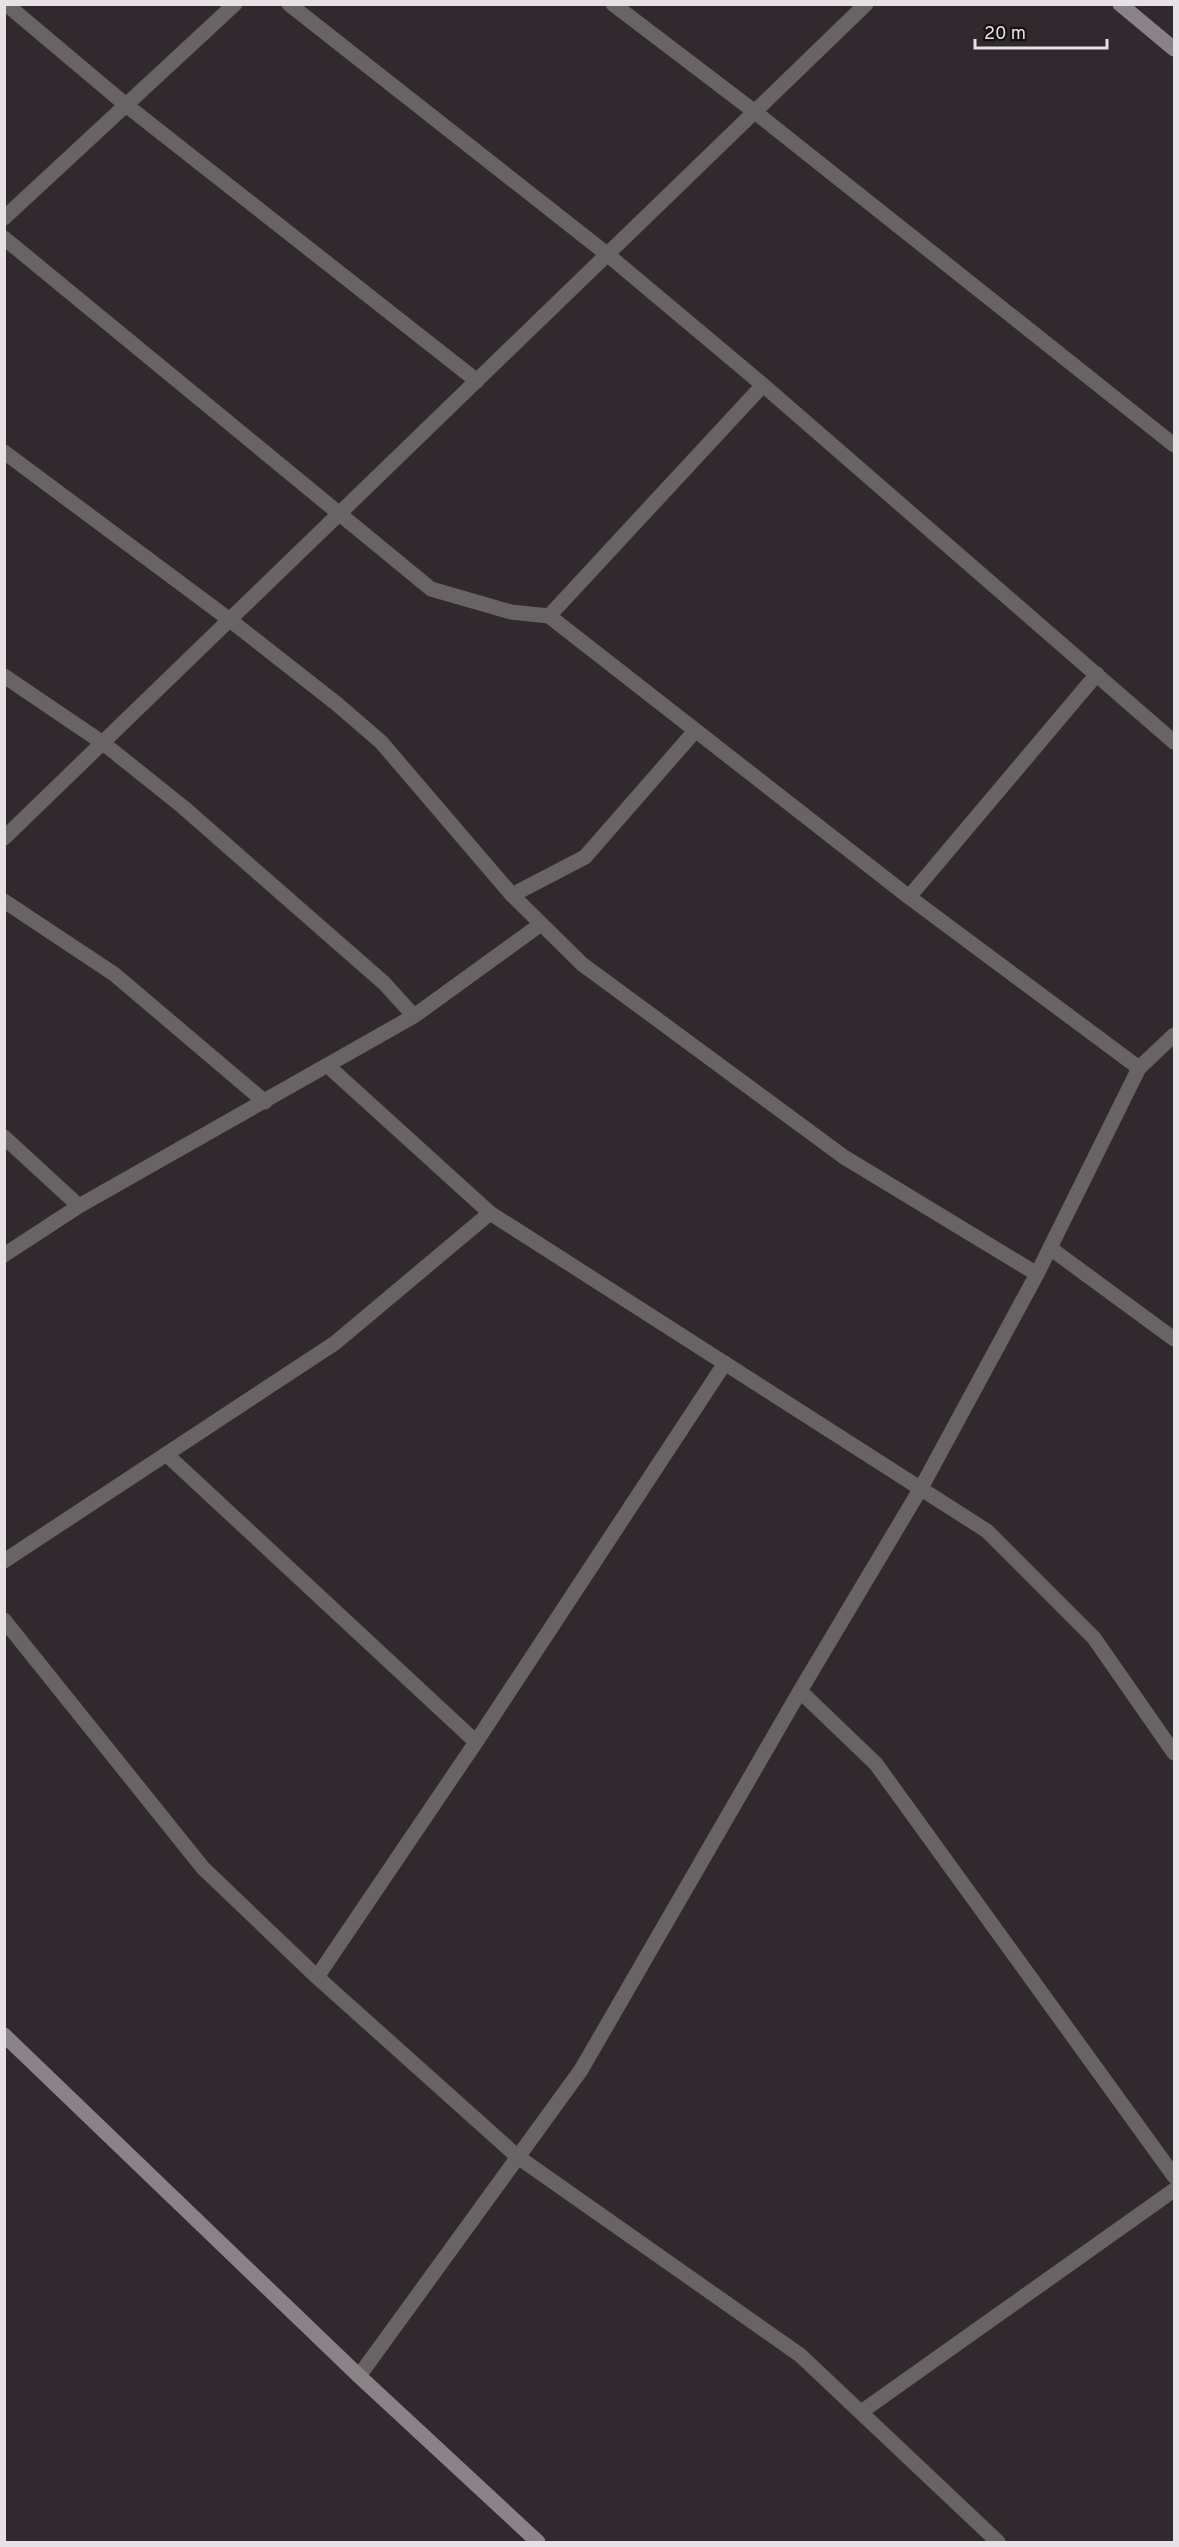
<svg xmlns="http://www.w3.org/2000/svg" width="1179" height="2547" font-family="Overpass,sans-serif">
  <style>
    .lines { fill: none; stroke-linecap: round; stroke-linejoin: round }
    .street { stroke: #686466; stroke-width: 15 }
    .secondary { stroke: #898286; stroke-width: 15 }
  </style>
  <rect width="100%" height="100%" fill="#31292e"/>
  <g class="lines">
    <path class="street" d="M6 4 126 105 477 381
      M289 4 608 255 763 385 1174 742
      M613 4 755 112 1174 445
      M4 218 235 4
      M4 238 431 589 511 612 549 616 909 897 1139 1068
      M4 452 230 620 337 704 381 742 512 895 582 964 844 1157 1037 1274
      M549 616 763 385
      M4 676 103 743 183 807 384 983 414 1016
      M4 838 866 4
      M512 895 585 857 695 731
      M909 897 1097 674
      M4 901 114 974 265 1102
      M328 1066 490 1213 987 1531 1094 1638 1174 1753
      M4 1137 79 1206
      M1050 1248 1174 1339
      M4 1255 79 1206 414 1016 541 924
      M166 1454 476 1742
      M4 1561 335 1343 490 1213
      M4 1620 203 1868 317 1977 518 2157 800 2355 998 2542
      M800 1691 876 1764 1174 2176
      M317 1977 476 1742 725 1363
      M359 2376 581 2070 800 1691 921 1488 1037 1274 1139 1068 1174 1035
      M861 2412 1174 2190"/>
    <path class="secondary" d="M1120 4 1174 49
      M4 2035 359 2376 538 2542"/>
  </g>
  <rect width="1179" height="2547" fill="none" stroke="#e6e1e4" stroke-width="12"/>
  <path d="M975 39v9h132v-9" fill="none" stroke="#e6e1e4" stroke-width="3"/>
  <text x="984" y="39" font-size="18" fill="#e6e1e4" stroke="#171315" stroke-width="4.5" paint-order="stroke">20 m</text>
</svg>
